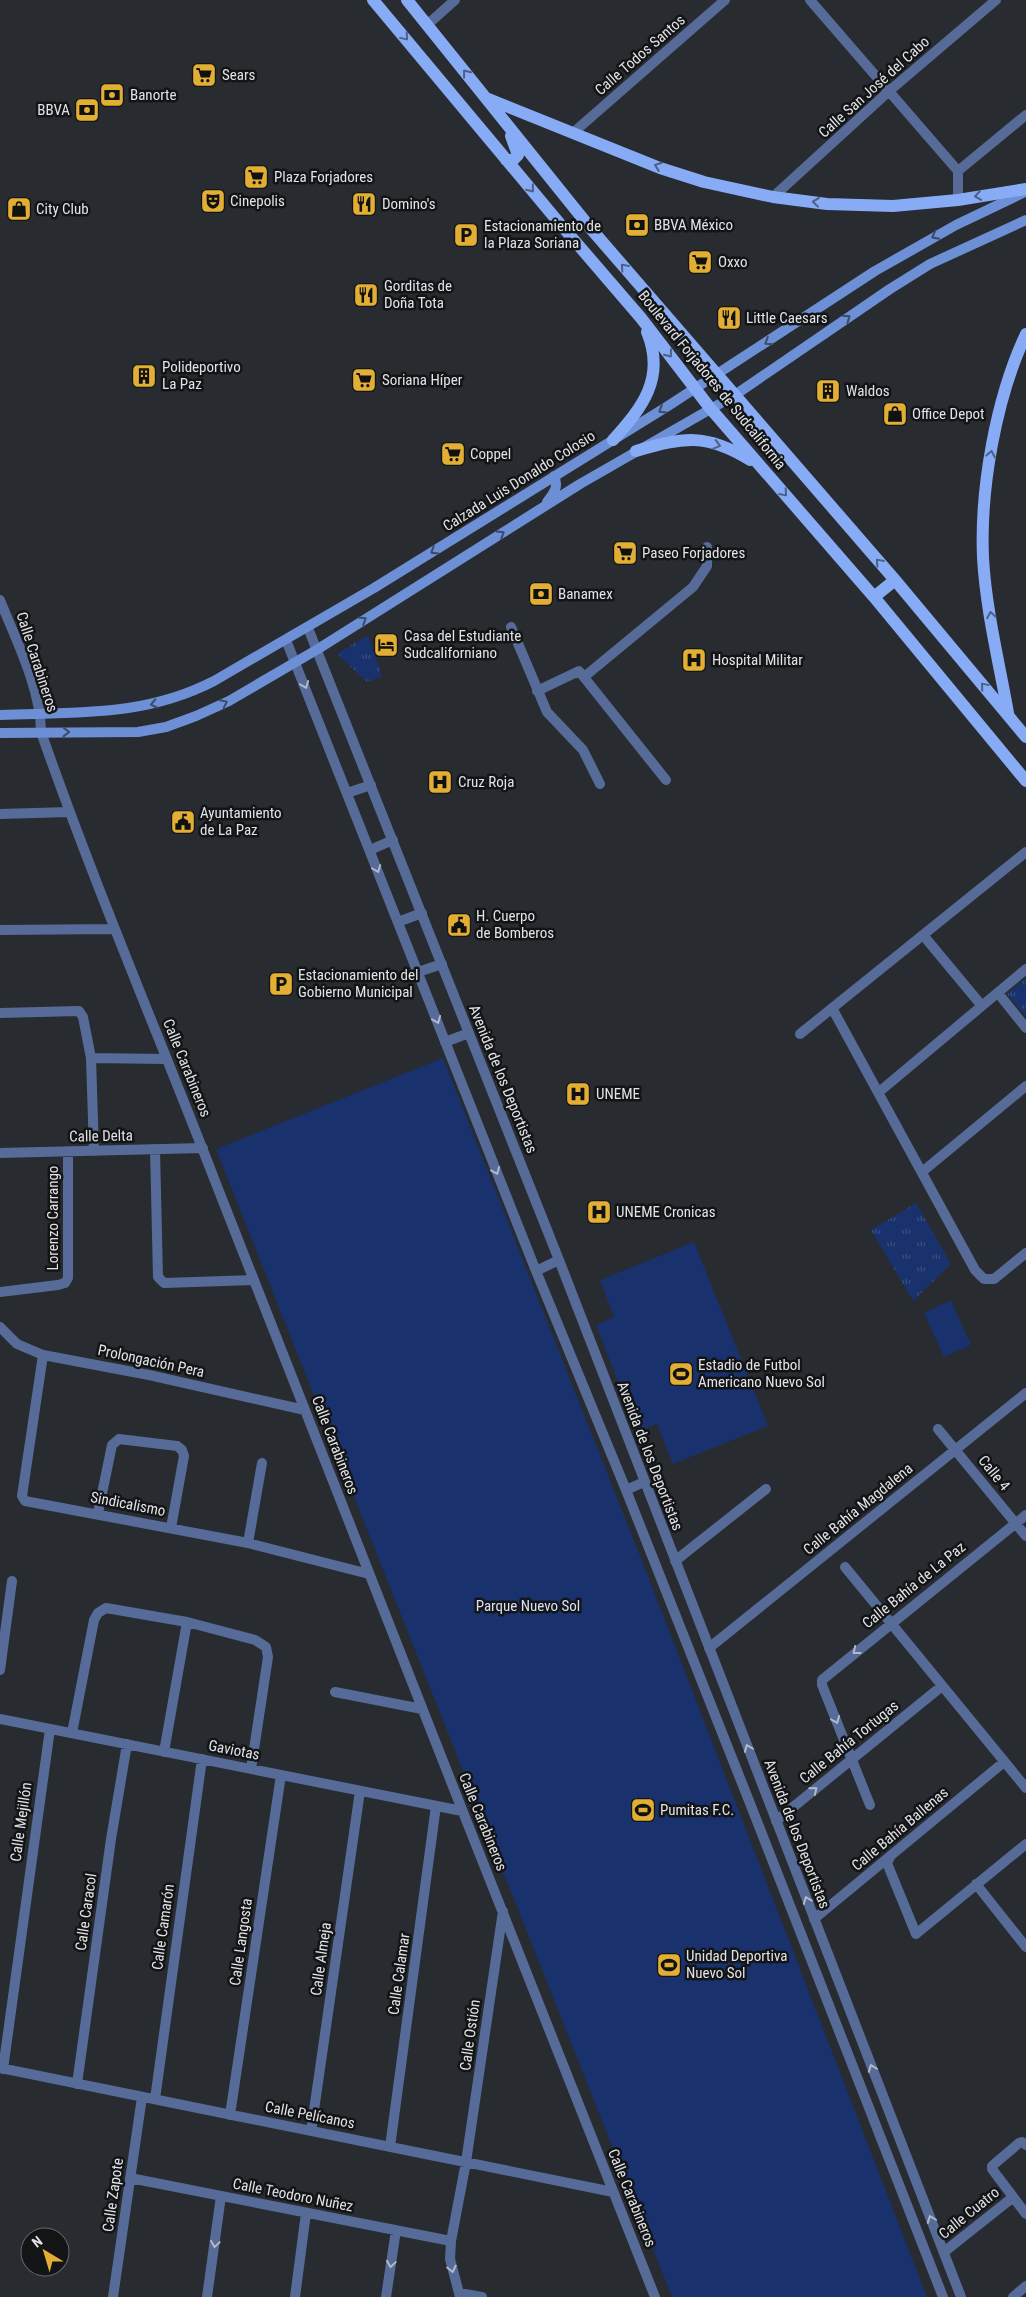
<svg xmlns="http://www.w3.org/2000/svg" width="1026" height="2297" font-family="'Roboto Condensed',sans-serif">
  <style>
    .park { fill: url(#park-tufts) }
    .pitch { fill: #19316c }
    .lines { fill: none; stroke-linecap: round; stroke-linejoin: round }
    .minor { stroke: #566b98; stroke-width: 10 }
    .tertiary { stroke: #566b98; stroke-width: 10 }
    .secondary { stroke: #6d8fd6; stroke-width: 10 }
    .primary { stroke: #88abf5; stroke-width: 12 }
    .oneway { stroke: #4d6086 }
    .oneway2 { stroke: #3b4b6c }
    .oneway3 { stroke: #b1b9cb }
    .labels { text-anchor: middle; stroke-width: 5; stroke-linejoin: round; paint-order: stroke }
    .street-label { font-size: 15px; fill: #e2e3e7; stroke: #121416 }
    .poi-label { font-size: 15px; fill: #e2e3e7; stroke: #121416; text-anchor: start }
    .park-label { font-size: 15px; fill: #d8e1f4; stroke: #121416 }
  </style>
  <defs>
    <pattern id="park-tufts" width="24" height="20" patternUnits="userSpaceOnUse" patternTransform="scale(1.25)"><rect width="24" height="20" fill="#19316c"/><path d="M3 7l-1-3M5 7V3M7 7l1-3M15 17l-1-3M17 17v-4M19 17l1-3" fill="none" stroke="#3a4f81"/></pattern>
  </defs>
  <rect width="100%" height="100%" fill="#282b30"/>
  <path class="park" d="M368 635 382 676 367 682 337 654Z
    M1026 978V1017L1007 994Z
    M916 1203 951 1264 913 1301 871 1230Z"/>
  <path class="pitch" d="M443 1058 644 1566 927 2297H672L216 1149Z
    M694 1242 768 1426 673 1464 657 1424 637 1431 596 1325 614 1317 600 1280Z
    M951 1300 971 1345 944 1357 924 1313Z"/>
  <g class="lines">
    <path class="minor" d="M810 0 958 171V200
      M427 25 455 0
      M574 132 725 0
      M958 171 1026 115
      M773 197 888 92 996 0
      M0 600C16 640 41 689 41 732 94 884 157 1031 215 1181 360 1554 508 1925 655 2297
      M511 627 547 712 583 750 600 784
      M584 677 693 587 707 566V547
      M537 691 579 671 666 780
      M0 814 69 812
      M0 930 114 929
      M923 935 982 1006
      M998 993 1026 1028
      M832 1008 975 1270 984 1279H994L1026 1253
      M0 1013 79 1011 83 1017 91 1058 94 1151
      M800 1034 1026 852
      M91 1058 167 1059
      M879 1092 1026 969
      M155 1149 158 1277 164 1283 254 1280
      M0 1153 203 1148
      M922 1172 1026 1086
      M0 1292 58 1285 65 1283 68 1278V1152
      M0 1327 17 1344 43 1355 149 1375 305 1410
      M43 1355 22 1496 25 1501 248 1543 369 1574
      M938 1429 1026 1536
      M98 1513 112 1445 119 1439 177 1446 182 1450 184 1456 171 1528
      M248 1543 262 1463
      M675 1561 766 1489
      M845 1567 1026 1788
      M709 1648 1026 1393
      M0 1670 12 1581
      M335 1692 422 1709
      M0 1719 462 1811
      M72 1733 94 1620 98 1613 106 1608 187 1622 255 1640 266 1647 268 1657 251 1769
      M164 1752 187 1622
      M870 1805 822 1685V1680L1026 1515
      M776 1821 942 1686
      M890 1857 887 1863 889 1868 916 1934 1026 1844
      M976 1884 1026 1947
      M814 1919 1004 1762
      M0 2068 613 2192
      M3 2069 50 1729
      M77 2084 111 1839 127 1744
      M155 2099 202 1759
      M230 2115 281 1775
      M311 2131 360 1791
      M1026 2145 1022 2142 1019 2143 992 2166V2169L1026 2214
      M390 2147 436 1806
      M130 2178 451 2241
      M944 2252 1012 2198
      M459 2293 482 2297
      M113 2297 142 2097
      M207 2297 221 2196
      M295 2297 306 2213
      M386 2297 396 2230
      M460 2297 450 2259 451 2241 466 2162 503 1911
      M1013 2297 1026 2286"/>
    <path class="tertiary" d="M308 628 559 1260 961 2297
      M286 640 536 1271 626 1490 753 1811 943 2297
      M347 793 371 785
      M370 850 393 840
      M398 922 422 913
      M418 972 442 964
      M445 1042 469 1033
      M536 1271 559 1260
      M626 1490 644 1482"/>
    <path class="secondary" d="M547 502C554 493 559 487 554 476
      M0 715C77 712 144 717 214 681L374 588 668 406 875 271 956 225 1025 192
      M0 733 138 732 166 727 196 716 229 701 318 649 580 484 735 395 890 289 930 264 1026 220"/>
    <path class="primary" d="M373 0 555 218 641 318 710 408 874 597 1026 781
      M407 0 592 230 895 580 1026 737
      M486 98 660 168 704 182 773 197 827 204 893 206 958 200 1026 189
      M506 160H513L518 155 511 136
      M613 440C642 408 666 378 647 332
      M636 451C684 437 706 433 750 460
      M874 597 895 580
      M1008 713C999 662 986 610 983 558 980 488 996 398 1026 334"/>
  </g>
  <defs><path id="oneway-chevron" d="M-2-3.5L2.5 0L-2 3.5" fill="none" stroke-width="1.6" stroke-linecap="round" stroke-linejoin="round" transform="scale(1.25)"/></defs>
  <g class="oneway">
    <use href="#oneway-chevron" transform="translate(405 37) rotate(50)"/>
    <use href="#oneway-chevron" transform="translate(466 73) rotate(-128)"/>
    <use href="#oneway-chevron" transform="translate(658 166) rotate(-159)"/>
    <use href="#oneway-chevron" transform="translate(531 189) rotate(51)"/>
    <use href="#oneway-chevron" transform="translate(978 196) rotate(171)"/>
    <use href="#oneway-chevron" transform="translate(816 202) rotate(-174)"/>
    <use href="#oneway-chevron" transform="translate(624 267) rotate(-131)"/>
    <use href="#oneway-chevron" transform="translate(669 354) rotate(52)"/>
    <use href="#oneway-chevron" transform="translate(717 445) rotate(15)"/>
    <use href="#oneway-chevron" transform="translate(991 454) rotate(-79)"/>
    <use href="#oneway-chevron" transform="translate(784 493) rotate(49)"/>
    <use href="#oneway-chevron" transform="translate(879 562) rotate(-131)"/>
    <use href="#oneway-chevron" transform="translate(991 615) rotate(-100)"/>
    <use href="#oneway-chevron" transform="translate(984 686) rotate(-130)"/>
  </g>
  <g class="oneway2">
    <use href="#oneway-chevron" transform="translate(935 236) rotate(152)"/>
    <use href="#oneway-chevron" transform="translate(847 318) rotate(-35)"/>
    <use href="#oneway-chevron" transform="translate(768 342) rotate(147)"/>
    <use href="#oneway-chevron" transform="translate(662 410) rotate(148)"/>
    <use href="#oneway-chevron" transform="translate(501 534) rotate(-32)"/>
    <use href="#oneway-chevron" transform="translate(434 551) rotate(148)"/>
    <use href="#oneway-chevron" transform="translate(363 620) rotate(-32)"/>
    <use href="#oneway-chevron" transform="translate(224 703) rotate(-26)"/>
    <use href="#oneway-chevron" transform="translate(154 704) rotate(168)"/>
    <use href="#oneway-chevron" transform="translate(66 732)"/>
  </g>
  <g class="oneway3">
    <use href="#oneway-chevron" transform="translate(305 685) rotate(68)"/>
    <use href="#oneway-chevron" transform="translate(377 869) rotate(69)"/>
    <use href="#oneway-chevron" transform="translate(437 1020) rotate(68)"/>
    <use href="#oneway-chevron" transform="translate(496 1171) rotate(68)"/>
    <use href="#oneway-chevron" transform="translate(856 1651) rotate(142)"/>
    <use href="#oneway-chevron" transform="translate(836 1720) rotate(68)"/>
    <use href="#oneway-chevron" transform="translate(748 1748) rotate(-111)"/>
    <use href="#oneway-chevron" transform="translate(814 1790) rotate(-39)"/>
    <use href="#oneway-chevron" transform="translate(807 1900) rotate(-111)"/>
    <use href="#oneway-chevron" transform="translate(872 2068) rotate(-111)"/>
    <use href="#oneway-chevron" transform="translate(931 2219) rotate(-111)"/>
    <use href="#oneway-chevron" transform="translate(215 2244) rotate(98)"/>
    <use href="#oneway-chevron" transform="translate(391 2264) rotate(98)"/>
    <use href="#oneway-chevron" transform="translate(452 2269) rotate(77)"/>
  </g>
  <defs>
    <symbol id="supermarket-square" viewBox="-11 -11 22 22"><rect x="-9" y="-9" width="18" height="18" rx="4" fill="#e2af34" stroke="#121416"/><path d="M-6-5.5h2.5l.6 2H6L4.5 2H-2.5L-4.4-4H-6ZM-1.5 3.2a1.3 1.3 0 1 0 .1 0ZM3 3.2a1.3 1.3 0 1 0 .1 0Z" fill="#111"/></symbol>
    <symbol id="bank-square" viewBox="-11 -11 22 22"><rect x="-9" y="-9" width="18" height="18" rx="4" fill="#e2af34" stroke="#121416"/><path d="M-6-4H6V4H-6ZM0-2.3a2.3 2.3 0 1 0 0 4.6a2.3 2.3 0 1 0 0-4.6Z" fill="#111"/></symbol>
    <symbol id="theatre-square" viewBox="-11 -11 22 22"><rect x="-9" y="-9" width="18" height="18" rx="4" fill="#e2af34" stroke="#121416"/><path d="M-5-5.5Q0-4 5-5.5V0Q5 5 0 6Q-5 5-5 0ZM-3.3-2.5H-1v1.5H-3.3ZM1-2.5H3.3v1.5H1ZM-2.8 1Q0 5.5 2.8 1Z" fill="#111"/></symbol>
    <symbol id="restaurant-square" viewBox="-11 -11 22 22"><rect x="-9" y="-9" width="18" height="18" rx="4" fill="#e2af34" stroke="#121416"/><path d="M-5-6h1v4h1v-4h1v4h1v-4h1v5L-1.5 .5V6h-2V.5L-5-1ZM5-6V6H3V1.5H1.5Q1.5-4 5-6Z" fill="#111"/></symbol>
    <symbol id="shop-square" viewBox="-11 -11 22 22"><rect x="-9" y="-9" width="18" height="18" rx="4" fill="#e2af34" stroke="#121416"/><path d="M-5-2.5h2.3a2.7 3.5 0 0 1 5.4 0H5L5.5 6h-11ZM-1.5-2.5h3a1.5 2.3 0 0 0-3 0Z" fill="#111"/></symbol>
    <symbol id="parking-square" viewBox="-11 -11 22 22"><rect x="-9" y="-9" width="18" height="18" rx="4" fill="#e2af34" stroke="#121416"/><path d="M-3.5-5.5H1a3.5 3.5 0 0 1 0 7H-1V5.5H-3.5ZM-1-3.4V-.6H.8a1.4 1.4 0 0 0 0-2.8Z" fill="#111"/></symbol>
    <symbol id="building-square" viewBox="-11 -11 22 22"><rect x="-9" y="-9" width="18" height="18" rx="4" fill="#e2af34" stroke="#121416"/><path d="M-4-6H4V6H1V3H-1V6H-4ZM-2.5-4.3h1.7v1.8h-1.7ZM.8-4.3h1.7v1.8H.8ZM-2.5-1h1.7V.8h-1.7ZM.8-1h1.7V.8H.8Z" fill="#111"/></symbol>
    <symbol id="hotel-square" viewBox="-11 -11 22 22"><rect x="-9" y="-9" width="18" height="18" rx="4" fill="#e2af34" stroke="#121416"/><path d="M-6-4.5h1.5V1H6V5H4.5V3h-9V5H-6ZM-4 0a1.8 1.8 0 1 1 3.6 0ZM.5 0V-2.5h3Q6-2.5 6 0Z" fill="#111"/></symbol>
    <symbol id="hospital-square" viewBox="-11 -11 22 22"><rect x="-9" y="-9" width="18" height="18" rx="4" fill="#e2af34" stroke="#121416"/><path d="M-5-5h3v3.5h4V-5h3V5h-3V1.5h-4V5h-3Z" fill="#111"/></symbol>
    <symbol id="civic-square" viewBox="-11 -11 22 22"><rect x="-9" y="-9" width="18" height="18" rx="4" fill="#e2af34" stroke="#121416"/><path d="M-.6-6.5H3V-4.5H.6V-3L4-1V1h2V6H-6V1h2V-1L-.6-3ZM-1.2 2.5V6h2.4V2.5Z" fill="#111"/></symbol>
    <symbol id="stadium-square" viewBox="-11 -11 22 22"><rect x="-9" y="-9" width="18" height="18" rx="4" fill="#e2af34" stroke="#121416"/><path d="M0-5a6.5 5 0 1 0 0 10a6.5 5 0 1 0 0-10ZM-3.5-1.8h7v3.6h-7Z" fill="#111"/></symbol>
  </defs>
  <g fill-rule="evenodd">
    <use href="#supermarket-square" x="190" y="61" width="28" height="28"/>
    <use href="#bank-square" x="98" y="81" width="28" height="28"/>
    <use href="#bank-square" x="73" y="96" width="28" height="28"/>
    <use href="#supermarket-square" x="242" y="163" width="28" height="28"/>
    <use href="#theatre-square" x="199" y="187" width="28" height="28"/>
    <use href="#restaurant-square" x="350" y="190" width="28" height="28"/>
    <use href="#shop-square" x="5" y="195" width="28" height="28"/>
    <use href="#bank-square" x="623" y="211" width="28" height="28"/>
    <use href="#parking-square" x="452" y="221" width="28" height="28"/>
    <use href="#supermarket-square" x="686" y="248" width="28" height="28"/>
    <use href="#restaurant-square" x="352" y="281" width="28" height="28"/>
    <use href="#restaurant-square" x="715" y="304" width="28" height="28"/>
    <use href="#building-square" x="130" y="362" width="28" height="28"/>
    <use href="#supermarket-square" x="350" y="366" width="28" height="28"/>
    <use href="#building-square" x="814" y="377" width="28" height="28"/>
    <use href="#shop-square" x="881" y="400" width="28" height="28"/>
    <use href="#supermarket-square" x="439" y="440" width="28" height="28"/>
    <use href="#supermarket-square" x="611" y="539" width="28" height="28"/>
    <use href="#bank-square" x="527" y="580" width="28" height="28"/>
    <use href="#hotel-square" x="372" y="631" width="28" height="28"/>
    <use href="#hospital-square" x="680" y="646" width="28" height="28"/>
    <use href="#hospital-square" x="426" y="768" width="28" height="28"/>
    <use href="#civic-square" x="169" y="808" width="28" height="28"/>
    <use href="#civic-square" x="445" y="911" width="28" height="28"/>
    <use href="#parking-square" x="267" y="970" width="28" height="28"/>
    <use href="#hospital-square" x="564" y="1080" width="28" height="28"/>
    <use href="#hospital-square" x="585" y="1198" width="28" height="28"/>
    <use href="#stadium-square" x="667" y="1360" width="28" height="28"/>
    <use href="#stadium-square" x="629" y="1796" width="28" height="28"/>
    <use href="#stadium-square" x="655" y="1951" width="28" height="28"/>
  </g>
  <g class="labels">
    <g class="street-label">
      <text transform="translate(640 55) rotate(-41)" y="5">Calle Todos Santos</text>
      <text transform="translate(874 87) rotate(-42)" y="5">Calle San José del Cabo</text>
      <text transform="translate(712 380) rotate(51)" y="5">Boulevard Forjadores de Sudcalifornia</text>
      <text transform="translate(519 481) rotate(-32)" y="5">Calzada Luis Donaldo Colosio</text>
      <text transform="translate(37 662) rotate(72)" y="5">Calle Carabineros</text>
      <text transform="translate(187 1068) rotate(68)" y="5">Calle Carabineros</text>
      <text transform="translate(503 1079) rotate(68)" y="5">Avenida de los Deportistas</text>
      <text transform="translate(101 1136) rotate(-1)" y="5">Calle Delta</text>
      <text transform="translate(53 1218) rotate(-90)" y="5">Lorenzo Carrango</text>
      <text transform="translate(151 1361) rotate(12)" y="5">Prolongación Pera</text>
      <text transform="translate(335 1445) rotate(69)" y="5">Calle Carabineros</text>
      <text transform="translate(650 1456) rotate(69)" y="5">Avenida de los Deportistas</text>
      <text transform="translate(994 1473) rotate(51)" y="5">Calle 4</text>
      <text transform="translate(128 1504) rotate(11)" y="5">Sindicalismo</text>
      <text transform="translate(858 1509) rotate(-39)" y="5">Calle Bahía Magdalena</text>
      <text transform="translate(914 1585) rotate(-39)" y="5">Calle Bahía de La Paz</text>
      <text transform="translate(849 1742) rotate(-39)" y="5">Calle Bahía Tortugas</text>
      <text transform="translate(234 1750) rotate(11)" y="5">Gaviotas</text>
      <text transform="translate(21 1822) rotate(-82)" y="5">Calle Mejillón</text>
      <text transform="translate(483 1822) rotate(68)" y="5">Calle Carabineros</text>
      <text transform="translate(900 1829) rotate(-40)" y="5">Calle Bahía Ballenas</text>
      <text transform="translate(797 1834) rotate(69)" y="5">Avenida de los Deportistas</text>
      <text transform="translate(86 1912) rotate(-82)" y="5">Calle Caracol</text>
      <text transform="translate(163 1927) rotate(-82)" y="5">Calle Camarón</text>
      <text transform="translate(241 1942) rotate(-82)" y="5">Calle Langosta</text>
      <text transform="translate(321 1959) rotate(-82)" y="5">Calle Almeja</text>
      <text transform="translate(399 1974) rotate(-82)" y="5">Calle Calamar</text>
      <text transform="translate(470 2035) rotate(-82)" y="5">Calle Ostión</text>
      <text transform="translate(310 2115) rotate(11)" y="5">Calle Pelícanos</text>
      <text transform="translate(113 2195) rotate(-82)" y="5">Calle Zapote</text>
      <text transform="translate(293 2195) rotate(11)" y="5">Calle Teodoro Nuñez</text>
      <text transform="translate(632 2198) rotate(68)" y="5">Calle Carabineros</text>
      <text transform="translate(969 2213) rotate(-39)" y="5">Calle Cuatro</text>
    </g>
    <g class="poi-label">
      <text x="222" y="80">Sears</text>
      <text x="130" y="100">Banorte</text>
      <text x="70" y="115" text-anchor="end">BBVA</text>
      <text x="274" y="182">Plaza Forjadores</text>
      <text x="230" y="206">Cinepolis</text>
      <text x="382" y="209">Domino's</text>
      <text x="36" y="214">City Club</text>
      <text x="654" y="230">BBVA México</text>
      <text x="484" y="231">Estacionamiento de<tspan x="484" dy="17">la Plaza Soriana</tspan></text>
      <text x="718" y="267">Oxxo</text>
      <text x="384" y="291">Gorditas de<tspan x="384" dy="17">Doña Tota</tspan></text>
      <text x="746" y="323">Little Caesars</text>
      <text x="162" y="372">Polideportivo<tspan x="162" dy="17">La Paz</tspan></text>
      <text x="382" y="385">Soriana Híper</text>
      <text x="846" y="396">Waldos</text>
      <text x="912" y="419">Office Depot</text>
      <text x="470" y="459">Coppel</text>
      <text x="642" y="558">Paseo Forjadores</text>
      <text x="558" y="599">Banamex</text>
      <text x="404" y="641">Casa del Estudiante<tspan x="404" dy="17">Sudcaliforniano</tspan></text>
      <text x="712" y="665">Hospital Militar</text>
      <text x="458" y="787">Cruz Roja</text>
      <text x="200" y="818">Ayuntamiento<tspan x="200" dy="17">de La Paz</tspan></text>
      <text x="476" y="921">H. Cuerpo<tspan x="476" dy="17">de Bomberos</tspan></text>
      <text x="298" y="980">Estacionamiento del<tspan x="298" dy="17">Gobierno Municipal</tspan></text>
      <text x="596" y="1099">UNEME</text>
      <text x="616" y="1217">UNEME Cronicas</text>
      <text x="698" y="1370">Estadio de Futbol<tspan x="698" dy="17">Americano Nuevo Sol</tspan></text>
      <text x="660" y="1815">Pumitas F.C.</text>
      <text x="686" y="1961">Unidad Deportiva<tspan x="686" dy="17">Nuevo Sol</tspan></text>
    </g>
    <g class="park-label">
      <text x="528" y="1611">Parque Nuevo Sol</text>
    </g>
  </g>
  <g transform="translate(45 2252) rotate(322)"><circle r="24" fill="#121416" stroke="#65676a"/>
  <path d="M0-4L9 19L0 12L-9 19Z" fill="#e2af34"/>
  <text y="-8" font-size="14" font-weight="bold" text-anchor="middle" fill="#e2e3e7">N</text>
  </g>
</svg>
